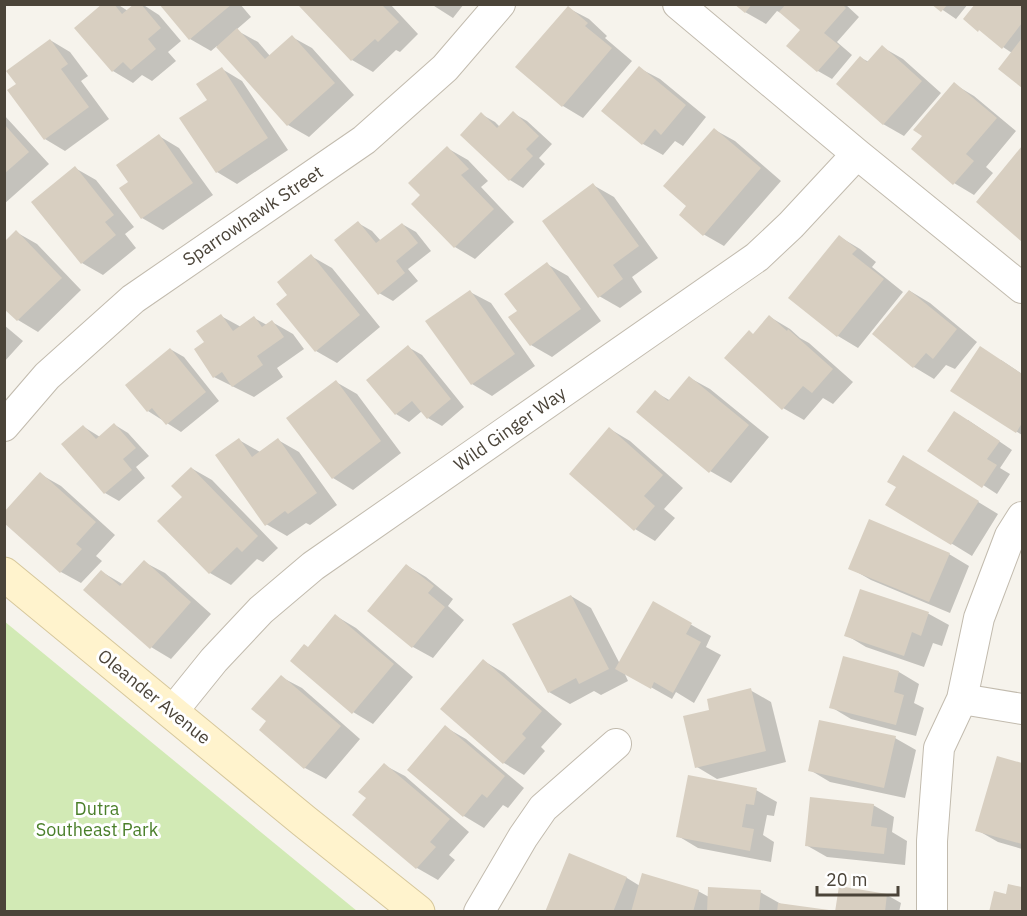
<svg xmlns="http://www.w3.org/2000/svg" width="1027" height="916" font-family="'IBM Plex Sans',sans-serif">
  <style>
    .green { fill: #d2eab5 }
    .shadow { fill: #0003 }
    .building { fill: #d8cfc1 }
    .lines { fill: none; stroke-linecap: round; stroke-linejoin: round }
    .street-casing { stroke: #c2bbae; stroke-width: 32 }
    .secondary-casing { stroke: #d6c79b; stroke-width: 35 }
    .street { stroke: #fff; stroke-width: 30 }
    .secondary { stroke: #fff3cd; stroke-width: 33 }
    .labels { text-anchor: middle; stroke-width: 6; stroke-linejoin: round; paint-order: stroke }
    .street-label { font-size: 18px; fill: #4b4439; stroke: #fff }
    .park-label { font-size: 18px; fill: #4a7f2a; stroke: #fff }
  </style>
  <rect width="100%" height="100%" fill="#f6f3ec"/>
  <path class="green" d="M4 621 357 911H5Z"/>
  <path class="shadow" d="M104 4H117L128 11 136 4H142L159 15 181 41 168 52 176 61 152 81 142 75 133 83 113 71Z
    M161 4H240L251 17 236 30 258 42 270 56 292 37 312 48 354 95 309 137 288 125 217 46 211 51 190 39Z
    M303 4H390L418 34 400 52 396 50 373 72 352 60 301 6Z
    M431 4H464L453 18Z
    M737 4H845L859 17 837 42 852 55 832 79 818 71 788 45 802 29 787 16 777 11 766 24 745 12Z
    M934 4H968L956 19Z
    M977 4H1022V86L1000 68 1012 53 1003 47 965 19Z
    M568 8 589 19 607 36 605 38 632 61 583 118 563 106 517 67Z
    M50 40 70 52 88 76 81 81 109 119 65 151 45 139 18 85Z
    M882 47 903 59 941 93 904 136 883 124 861 58 869 62Z
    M639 68 660 79 706 117 683 146 675 141 663 155 643 144Z
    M222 69 242 81 288 150 237 184 217 172 209 101Z
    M954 84 974 96 1016 131 986 167 993 173 974 195 954 183 924 136Z
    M513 113 527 121 552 144 539 158 545 164 523 188 510 180 481 114 495 122 500 127Z
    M4 115 49 164 4 204Z
    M715 130 735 141 781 181 724 246 703 234Z
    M159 136 179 148 213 195 163 230 142 218 130 183Z
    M447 148 468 160 488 181 481 187 514 222 475 259 455 247 422 195Z
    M1022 149V240L978 202Z
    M75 168 96 180 134 227 125 234 136 248 103 275 82 263Z
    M593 185 614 197 658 258 632 277 642 292 620 308 599 296Z
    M358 223 372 231 381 241 402 224 416 232 431 251 408 269 418 281 393 301 379 293Z
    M16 232 37 244 81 290 38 332 18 320Z
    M840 237 860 249 876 262 872 267 903 292 858 348 838 336Z
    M311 256 332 268 380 327 337 363 316 351 289 295Z
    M547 264 568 276 601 321 552 357 531 345 519 311Z
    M910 291 930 303 977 342 955 369 946 365 934 379 914 367 874 334Z
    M470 292 491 303 535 366 492 396 472 384Z
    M221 316 241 327 254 318 267 325 272 322 293 334 304 349 277 368 283 377 254 397 214 377 206 342Z
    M770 317 790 329 800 338 809 343 853 382 833 404 823 398 804 420 783 408 754 335Z
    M4 325 23 341 4 362Z
    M408 347 422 355 464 407 442 426 428 418 422 411 409 422 396 414Z
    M170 349 184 357 219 401 181 432 148 411Z
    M1001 360 1022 374V435L953 391Z
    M690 378 710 389 769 437 731 483 710 471 655 392 671 401Z
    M336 382 357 394 401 453 353 490 333 478Z
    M968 420 1012 450 1000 468 1010 474 997 494 929 450Z
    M115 425 128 433 149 456 136 467 145 478 119 501 105 493 84 427 100 437Z
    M610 429 630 441 683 488 664 509 675 518 655 541 635 529Z
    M239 440 260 452 278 440 299 452 337 505 310 525 306 523 287 536 266 524Z
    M191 468 212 480 278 548 263 562 257 559 231 585 210 573 184 497Z
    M924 469 998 514 972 556 887 504Z
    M40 474 61 486 115 535 96 556 102 561 81 583 61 572Z
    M949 554 969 566 950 613 871 580 850 568Z
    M144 562 165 573 211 614 171 659 151 647 102 572 124 585Z
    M406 565 426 577 453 599 448 606 464 620 433 658 413 647Z
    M861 591 929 614 949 625 942 646 933 643 924 667 866 647 846 635Z
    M571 596 591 608 620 664 653 603 711 636 706 647 721 655 694 703 676 692 672 699 624 672 628 681 601 695 594 691 570 704 549 692Z
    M336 616 356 628 413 677 373 724 353 712 308 648Z
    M484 661 504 673 562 724 541 747 545 751 524 775 504 763Z
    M899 672 919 684 914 703 924 708 916 736 851 719 831 707Z
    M281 677 302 688 360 739 326 779 305 768 268 721Z
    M750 690 771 702 786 762 717 779 697 767 711 711Z
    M445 727 466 739 524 788 508 808 503 805 484 828 464 816 409 770Z
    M895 738 916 750 905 798 830 782 810 770Z
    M998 758 1022 765V849L998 842 977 830Z
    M384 765 405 776 469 832 449 855 455 860 438 880 417 868 354 814 368 798Z
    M756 790 777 802 774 816 767 815 763 835 774 842 771 862 698 848 678 836Z
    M873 805 894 817 892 832 907 841 905 865 827 857 806 845Z
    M569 855 627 878 640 886 698 891 709 897 760 892 781 904 827 911 546 912Z
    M887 895 901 903 899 912H837Z"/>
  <path class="building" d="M102 4H114L122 14 134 4H141L161 28 148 39 156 49 131 70 123 62 112 72 74 28Z
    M159 4H232L189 40Z
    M734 4H752L745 13Z
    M786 4H842L846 8 824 33 840 46 817 72 786 46 800 30 779 12Z
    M931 4H948L941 12Z
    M975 4H1022V23L1002 49 979 30 978 32 963 19Z
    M300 5H382L399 22 378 42 375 39 351 61 299 6Z
    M568 6 588 23 585 26 612 48 562 107 515 67Z
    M237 28 265 59 292 35 335 83 287 126 216 47Z
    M1022 38V88L998 69Z
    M50 39 68 64 61 69 89 107 44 140 7 90 16 84 6 71Z
    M882 45 922 81 883 125 836 84 860 56 867 62Z
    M639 66 686 105 661 135 655 129 642 145 601 111Z
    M222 67 268 138 216 173 179 118 207 100 196 84Z
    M954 82 997 118 966 154 974 161 953 185 911 149 922 136 913 130Z
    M513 111 539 136 526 149 533 156 509 181 460 135 481 112 497 128Z
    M4 124 29 152 4 174Z
    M714 128 761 168 703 236 679 215 686 206 663 186Z
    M159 134 193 183 141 219 119 188 128 182 116 165Z
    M447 146 469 169 461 175 494 209 454 248 411 204 420 195 408 183Z
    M1022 146V242L976 202Z
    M75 166 114 215 105 222 116 235 81 264 31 202Z
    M593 183 639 246 613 265 623 279 598 298 542 221Z
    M358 221 376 243 402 223 418 243 396 261 405 273 378 295 334 240Z
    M16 230 62 278 17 321 4 309V242Z
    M839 235 857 249 852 254 884 279 837 337 788 298Z
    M311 254 360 315 315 352 276 304 287 295 277 282Z
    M547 262 581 309 530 346 508 317 517 311 504 294Z
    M470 290 515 354 471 385 425 321Z
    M909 290 957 329 933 359 926 353 913 368 872 334Z
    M221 314 233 331 254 316 262 327 272 320 284 337 257 356 263 365 232 387 222 372 213 378 194 349 204 342 196 331Z
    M769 315 787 331 788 329 833 369 812 393 803 386 782 410 724 358 749 330 753 334Z
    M408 345 451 399 427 419 412 401 395 415 366 380Z
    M980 346 1022 374V423L1016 433 950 391Z
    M170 348 206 392 166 425 152 408 147 412 125 385Z
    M689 376 749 425 709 473 636 412 655 390 668 401Z
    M336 380 381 441 332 479 286 418Z
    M954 411 1000 441 987 459 997 465 982 488 927 451Z
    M114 423 136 448 123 459 132 470 104 494 61 444 83 425 96 439Z
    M609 427 663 475 644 496 655 506 634 531 569 474Z
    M239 438 252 457 278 438 317 493 288 514 285 511 265 526 215 455Z
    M903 455 979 501 951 545 885 505 896 487 887 482Z
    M191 467 258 536 242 552 237 547 209 574 157 521 182 497 171 486Z
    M40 472 96 522 76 544 82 549 60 573 4 523V512Z
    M869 519 950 553 929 602 848 569Z
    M144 560 191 602 150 649 83 590 101 570 120 586Z
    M406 564 434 586 428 593 445 607 412 648 367 611Z
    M860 589 929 612 921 636 912 632 904 656 844 636Z
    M571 595 609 669 579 684 576 678 548 693 512 624Z
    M653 601 692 623 686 634 701 642 673 693 654 682 651 689 615 669Z
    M335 614 394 664 352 714 290 661 304 644 308 647Z
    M843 656 899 671 894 692 904 695 896 725 829 708Z
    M483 659 542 711 522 734 526 738 503 764 440 709Z
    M281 675 341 726 304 769 259 730 266 721 251 709Z
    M751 688 766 751 695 768 683 716 709 710 707 699Z
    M819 720 896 736 884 788 808 771Z
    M445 725 505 776 487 798 482 794 463 817 407 770Z
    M997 756 1022 763V844L975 831Z
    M384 763 450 819 430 842 436 847 416 869 352 815 366 798 358 792Z
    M688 775 757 788 754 805 746 804 742 827 754 829 750 851 676 837Z
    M810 797 874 804 871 826 887 828 884 854 805 846Z
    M569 853 627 877 613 912H545Z
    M642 873 699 890 693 912H631Z
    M1008 884 1022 887 1021 896H1022V912H989L994 891 1006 894Z
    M839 886 887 894 885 912H835Z
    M708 887 761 890 759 912H707Z
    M778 903 829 910V912H777Z"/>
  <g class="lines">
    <defs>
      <path id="street" d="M678 4 857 154 1022 288
        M4 426 47 376 133 299 364 140 445 68 500 4
        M962 699 1022 709
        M172 712 214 660 261 610 313 566 757 257 791 225 857 154
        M479 912 523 837 543 808 616 744
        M932 912V841L939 748 962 699 979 618 1010 536 1022 517"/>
      <path id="secondary" d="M4 574 304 821 418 912"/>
    </defs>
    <use href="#street" class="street-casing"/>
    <use href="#secondary" class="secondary-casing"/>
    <use href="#street" class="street"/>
    <use href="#secondary" class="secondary"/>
  </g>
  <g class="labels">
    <g class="street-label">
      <text transform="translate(253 216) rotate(-34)" y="6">Sparrowhawk Street</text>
      <text transform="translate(510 429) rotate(-35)" y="6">Wild Ginger Way</text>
      <text transform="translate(154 697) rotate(39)" y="6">Oleander Avenue</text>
    </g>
    <g class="park-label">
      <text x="97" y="815">Dutra<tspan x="97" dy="21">Southeast Park</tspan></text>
    </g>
  </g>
  <rect width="1027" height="916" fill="none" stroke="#4b4439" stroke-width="12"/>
  <path d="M817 886v9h81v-9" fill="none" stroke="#4b4439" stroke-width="3"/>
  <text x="826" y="886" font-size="18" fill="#4b4439" stroke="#ffffff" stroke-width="4.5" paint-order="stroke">20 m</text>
</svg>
